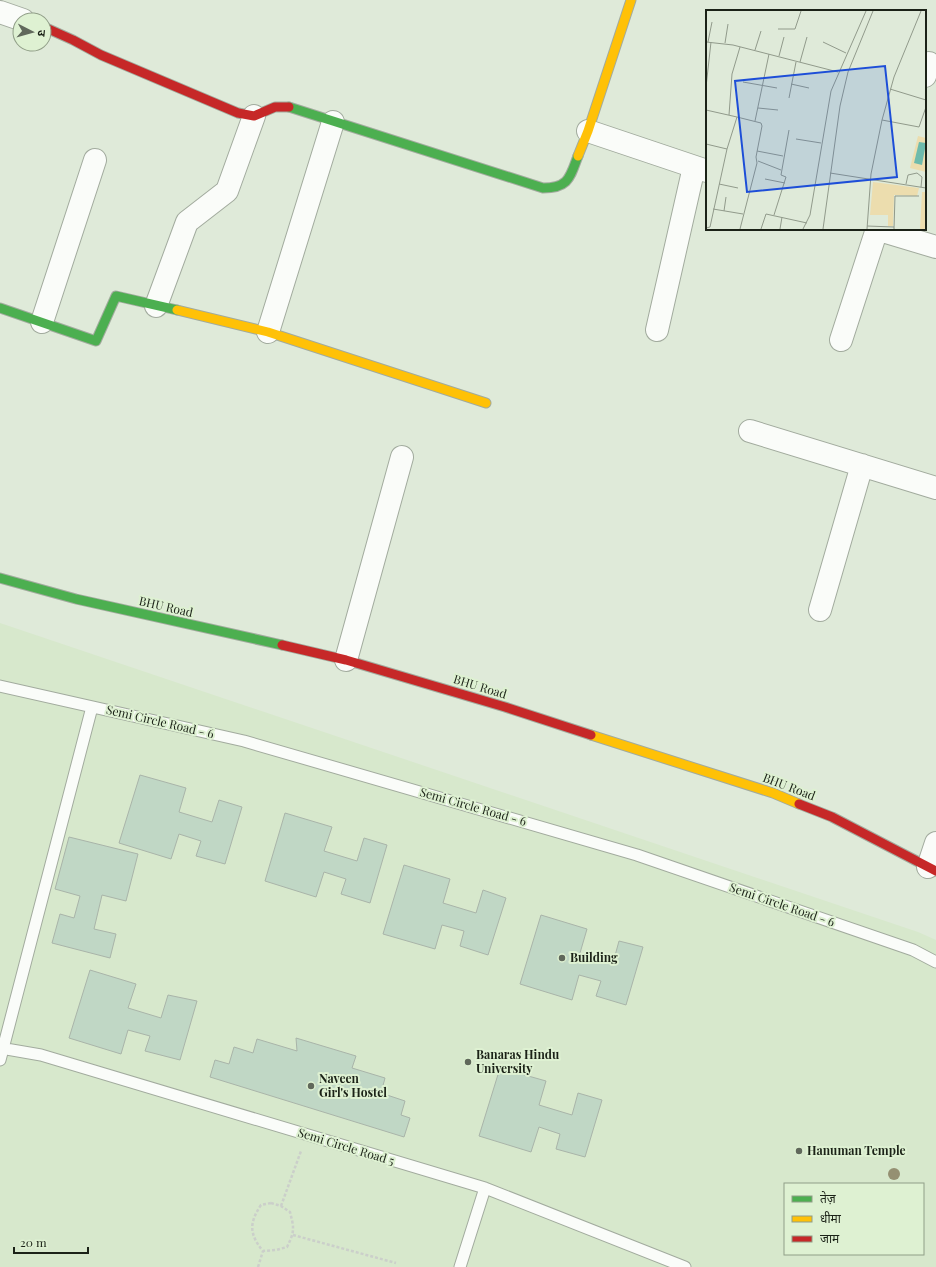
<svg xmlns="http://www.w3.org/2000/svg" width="936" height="1267" font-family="'Playfair Display','Noto Sans Devanagari',serif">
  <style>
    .built { fill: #d7e8cc; fill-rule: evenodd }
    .building { fill: #c0d7c5; stroke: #a9b4a9 }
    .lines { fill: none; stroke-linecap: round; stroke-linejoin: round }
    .lane-casing { stroke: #a2ab9e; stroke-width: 13 }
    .street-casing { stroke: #a2ab9e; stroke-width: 24 }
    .fast-casing { stroke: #a2ab9e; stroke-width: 11 }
    .slow-casing { stroke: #a2ab9e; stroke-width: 11 }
    .jam-casing { stroke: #a2ab9e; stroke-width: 11 }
    .path { stroke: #cbcfca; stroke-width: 2.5; stroke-dasharray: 3 2; stroke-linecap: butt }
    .lane { stroke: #fafcf9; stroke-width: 11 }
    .street { stroke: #fafcf9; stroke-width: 22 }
    .fast { stroke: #4caf50; stroke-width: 9 }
    .slow { stroke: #ffc107; stroke-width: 9 }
    .jam { stroke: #c62828; stroke-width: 9 }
    .tree { fill: #959072 }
    .poi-dot { fill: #60685b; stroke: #def1d2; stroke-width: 1.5 }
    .labels { text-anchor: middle; stroke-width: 4; stroke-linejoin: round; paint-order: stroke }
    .street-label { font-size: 12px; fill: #1b2217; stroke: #def1d2 }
    .poi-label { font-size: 12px; font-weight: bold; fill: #1b2217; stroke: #def1d2; text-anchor: start }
    .inset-road { fill: none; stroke: #919a8b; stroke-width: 1 }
    .view { fill: #1d4ed8; fill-opacity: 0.15; stroke: #1d4ed8; stroke-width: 2 }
    .inset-edge { fill: none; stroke: #1b2217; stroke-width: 2 }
  </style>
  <rect width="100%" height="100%" fill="#dfead9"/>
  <path class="built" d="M0 623 918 932 936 940V1267H0ZM785 1184H923V1254H785Z"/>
  <path class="building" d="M140 775 186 788 179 812 212 822 219 800 242 807 225 864 196 856 201 841 179 834 171 859 119 843Z
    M285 813 332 827 324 851 357 861 364 838 387 845 370 903 341 894 346 879 324 872 316 897 265 881Z
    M69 837 138 854 126 901 102 895 94 929 116 934 110 958 52 943 60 914 74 918 80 896 55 889Z
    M404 865 450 879 443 903 476 913 483 890 506 898 488 955 460 946 464 931 442 925 435 949 383 934Z
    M541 915 587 929 580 953 613 963 619 941 643 947 626 1005 596 996 601 981 579 975 572 1000 520 984Z
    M90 970 136 984 128 1008 161 1018 168 995 197 1001 180 1060 145 1051 150 1036 128 1030 121 1054 69 1038Z
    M296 1038 356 1056 352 1068 385 1078 381 1093 405 1101 401 1115 410 1118 404 1137 210 1077 215 1060 229 1064 234 1047 253 1053 257 1039 297 1051Z
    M500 1068 546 1081 539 1105 572 1115 578 1093 602 1100 585 1157 556 1149 560 1134 539 1127 531 1152 479 1136Z"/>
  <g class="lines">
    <defs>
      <path id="lane" d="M0 686 244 741 637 855 913 950 936 962
        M0 1048 41 1055 485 1188 685 1267
        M0 1060 92 707
        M460 1267 485 1188"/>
      <path id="street" d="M0 12 23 20
        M925 76 929 63
        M588 131 707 171
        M876 229 936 247
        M156 306 187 222 227 191 254 116
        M42 322 95 160
        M657 330 694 167
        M268 332 333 122
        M841 340 877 229
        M750 431 936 488
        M820 610 862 465
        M346 660 402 457
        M928 867 936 843"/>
      <path id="fast" d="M289 107 543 188C569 188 570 177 578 156
        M0 308 96 341 116 296 177 310
        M0 578 76 599 282 645"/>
      <path id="slow" d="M578 156 588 131 631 0
        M177 310 268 332 486 403
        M591 735 773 793 799 804"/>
      <path id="jam" d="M44 27 73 40 101 55 238 113 254 116 275 107H289
        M282 645 346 660 505 707 591 735
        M799 804 832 817 936 871"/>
    </defs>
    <use href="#lane" class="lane-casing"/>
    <use href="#street" class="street-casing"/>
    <use href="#fast" class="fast-casing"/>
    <use href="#slow" class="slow-casing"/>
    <use href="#jam" class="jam-casing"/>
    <path class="path" d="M271 1203 281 1206 290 1212C294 1228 295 1231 287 1247L276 1250 263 1251C249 1234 249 1223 261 1205Z
      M281 1206 301 1151
      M293 1235 396 1263
      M258 1267 263 1251"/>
    <use href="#lane" class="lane"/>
    <use href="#street" class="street"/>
    <use href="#fast" class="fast"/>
    <use href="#slow" class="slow"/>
    <use href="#jam" class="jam"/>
  </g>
  <circle class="tree" cx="894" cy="1174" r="6"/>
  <g class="poi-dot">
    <circle cx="562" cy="958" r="4"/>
    <circle cx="468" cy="1062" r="4"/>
    <circle cx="311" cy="1086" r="4"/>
    <circle cx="799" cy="1151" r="4"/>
  </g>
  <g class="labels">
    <g class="street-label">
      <text transform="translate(166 607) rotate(13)" y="4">BHU Road</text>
      <text transform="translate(480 687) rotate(17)" y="4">BHU Road</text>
      <text transform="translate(160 722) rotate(13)" y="4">Semi Circle Road - 6</text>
      <text transform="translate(789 787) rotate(21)" y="4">BHU Road</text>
      <text transform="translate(473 807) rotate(16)" y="4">Semi Circle Road - 6</text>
      <text transform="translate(782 905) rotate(19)" y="4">Semi Circle Road - 6</text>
      <text transform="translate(346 1147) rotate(17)" y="4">Semi Circle Road 5</text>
    </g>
    <g class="poi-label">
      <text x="570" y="962">Building</text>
      <text x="476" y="1059">Banaras Hindu<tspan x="476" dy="14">University</tspan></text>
      <text x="319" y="1083">Naveen<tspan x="319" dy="14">Girl's Hostel</tspan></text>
      <text x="807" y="1155">Hanuman Temple</text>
    </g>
  </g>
  <g transform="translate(706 10)">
    <rect width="220" height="220" fill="#dfead9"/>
    <path d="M212 126 220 128V162L204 158ZM167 172 213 178 211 186 188 185 187 216H182V205H164ZM216 182H220V219H214Z" fill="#ecddae"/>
    <path d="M213 132 220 133 216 155 208 153Z" fill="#6ebbac"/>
    <path class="inset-road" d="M72 19H89L95 1M0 32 27 35 132 62M2 32 6 12M117 32 140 43M19 33 22 14M49 40 55 21M73 46 78 27M94 52 101 27M37 72 71 78M85 74 103 78M0 77 5 32M184 79 220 90M83 88 90 52M52 98 72 100M0 100 31 107M23 105 26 64 34 37M176 110 213 117 220 97M49 111 63 44M90 129 115 133M0 134 21 139M51 141 77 146M52 151 75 160M124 163 220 178M59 169 79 173M13 174 32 178M200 174 202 165 211 163 216 167 215 177M7 199 37 204M18 201 20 187M68 205 80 167 75 165 83 120M161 216 188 217M0 218 4 217 21 139 31 107 55 113 56 116 50 147 51 153 34 219M55 219 60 204 101 213M74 219 76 207M97 219 104 205 125 81 160 1M117 219 134 96 142 62 167 1M161 219 165 164 176 110 188 67 215 1M188 219 189 186H213"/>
    <path class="view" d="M179 56 191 167 41 182 29 71Z"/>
    <rect width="220" height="220" class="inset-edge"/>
  </g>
  <rect x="784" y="1183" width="140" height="72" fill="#def1d2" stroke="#909e87"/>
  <rect x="792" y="1196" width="20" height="6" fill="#4caf50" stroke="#909e87"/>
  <text x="820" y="1203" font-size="12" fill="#1b2217">तेज़</text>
  <rect x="792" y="1216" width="20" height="6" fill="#ffc107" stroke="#909e87"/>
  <text x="820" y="1223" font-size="12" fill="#1b2217">धीमा</text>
  <rect x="792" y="1236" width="20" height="6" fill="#c62828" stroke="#909e87"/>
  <text x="820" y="1243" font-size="12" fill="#1b2217">जाम</text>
  <g transform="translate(32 32) rotate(96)"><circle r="19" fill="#def1d2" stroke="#909e87"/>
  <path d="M0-3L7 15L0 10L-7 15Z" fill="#60685b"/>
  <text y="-6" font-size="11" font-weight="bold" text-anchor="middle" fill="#1b2217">उ</text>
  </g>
  <path d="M14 1247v6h74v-6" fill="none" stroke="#1b2217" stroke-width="2"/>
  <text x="20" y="1247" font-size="12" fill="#1b2217" stroke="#def1d2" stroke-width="3" paint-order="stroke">20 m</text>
</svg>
